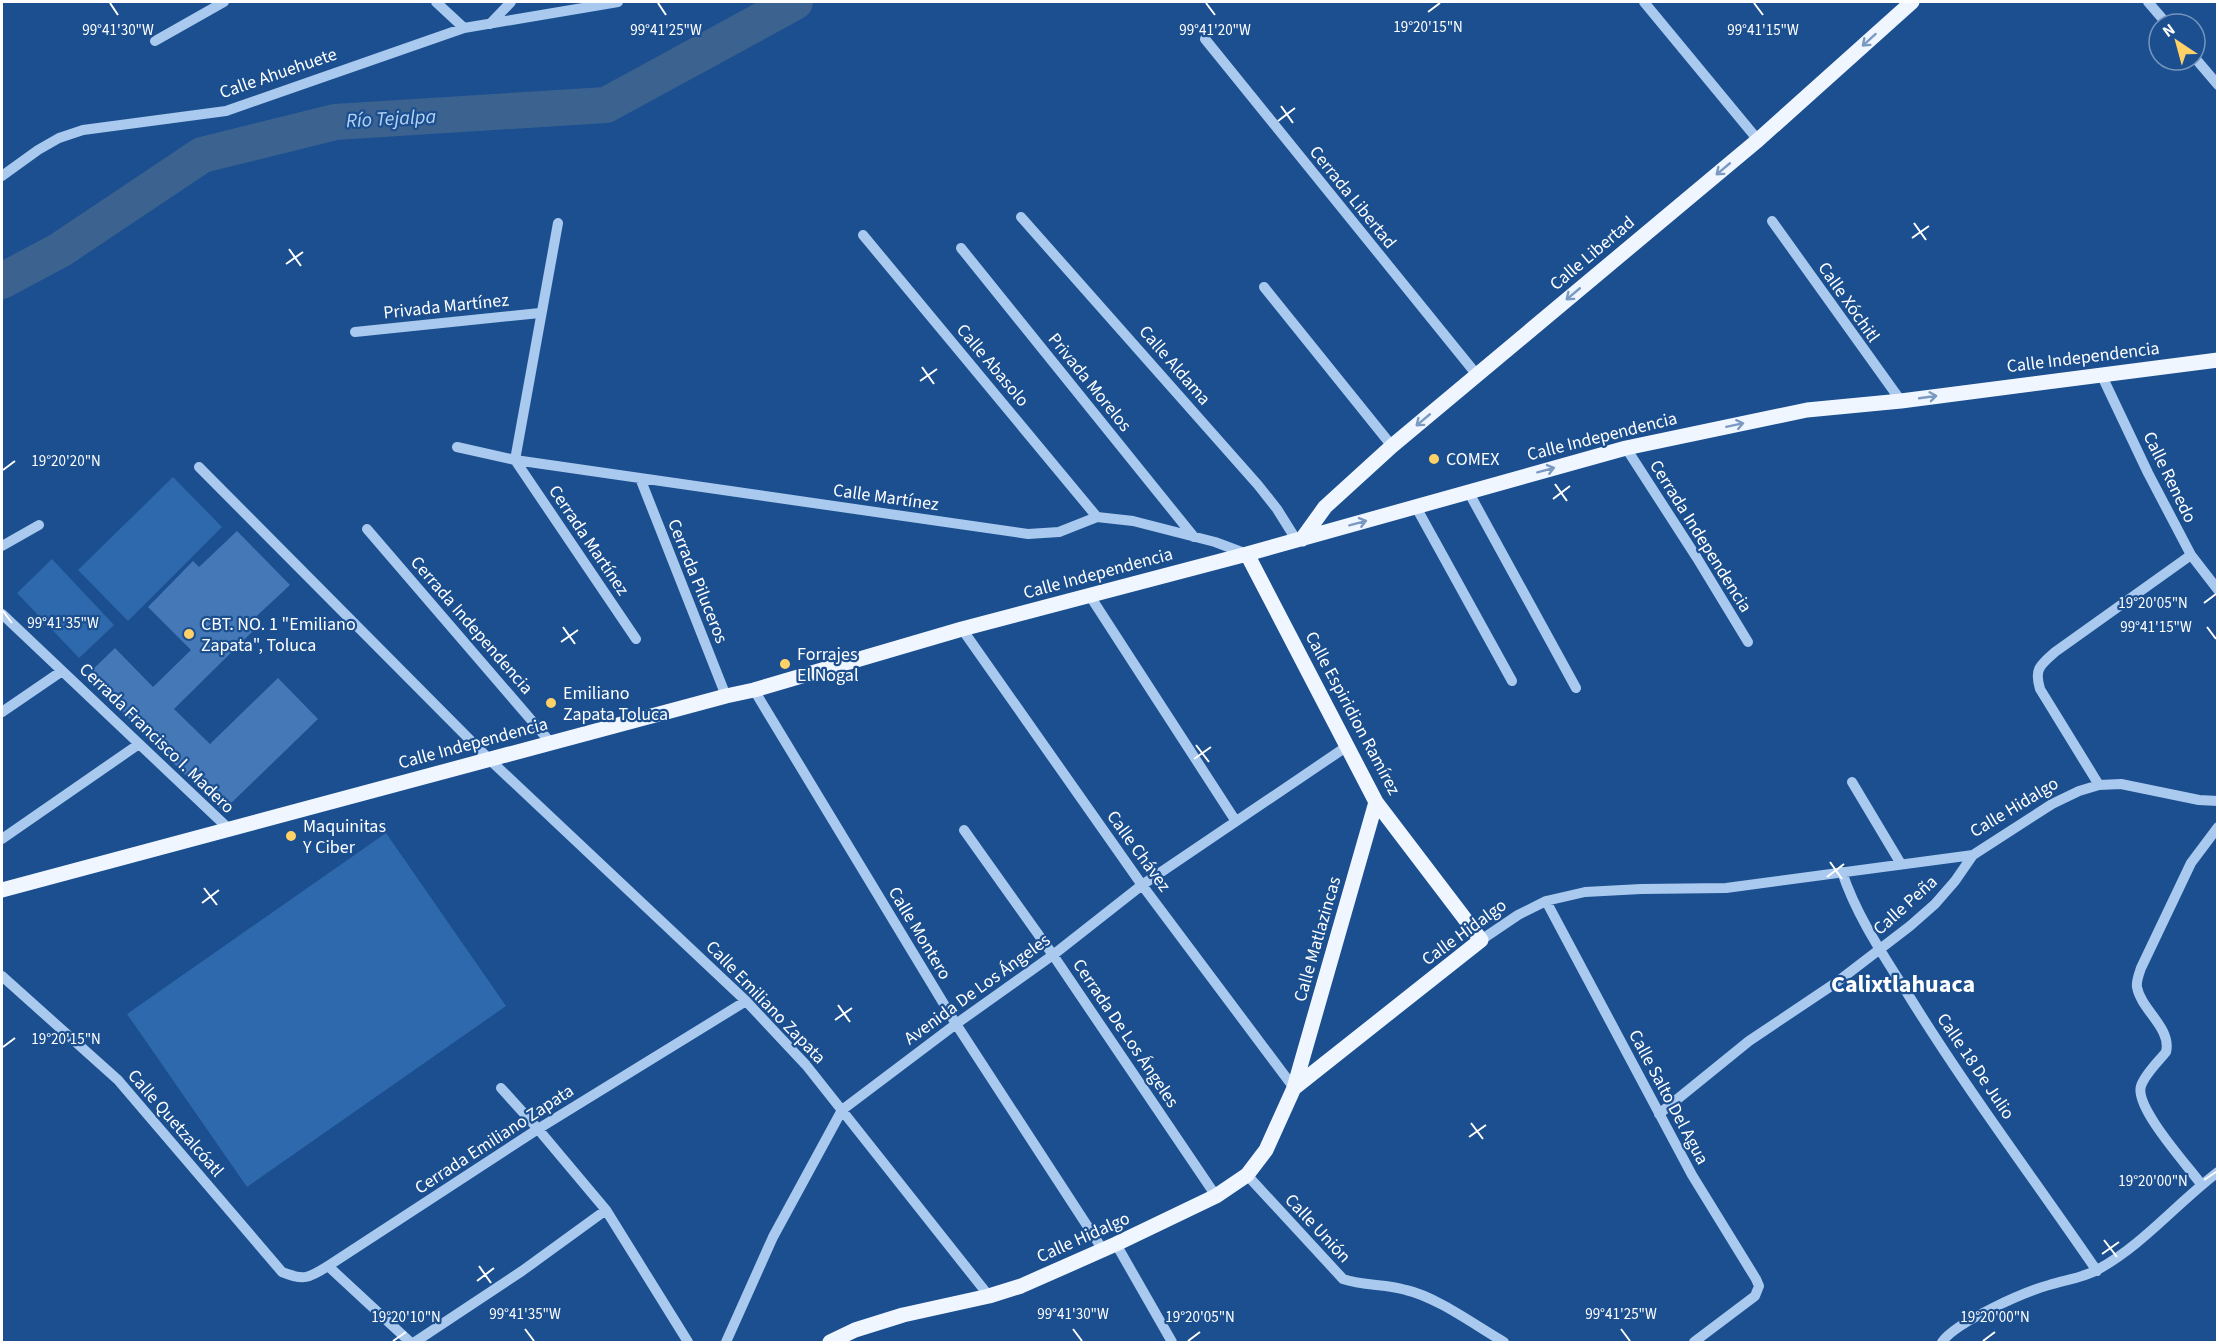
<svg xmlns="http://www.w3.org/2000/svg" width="2219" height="1344" font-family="'Source Sans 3',sans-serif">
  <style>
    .green { fill: #2e69ad }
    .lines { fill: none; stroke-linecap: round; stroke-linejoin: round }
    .river { stroke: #3c6290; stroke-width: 36 }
    .building { fill: #4478b7 }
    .minor { stroke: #a9c9ee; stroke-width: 10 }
    .major { stroke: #f0f6ff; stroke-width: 15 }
    .oneway { stroke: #7b9ac1 }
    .ticks { fill: none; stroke: #fff; stroke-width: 2 }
    .poi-dot { fill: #ffd166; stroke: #1b4f8f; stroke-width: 2 }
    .labels { text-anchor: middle; stroke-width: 4.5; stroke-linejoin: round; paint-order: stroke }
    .street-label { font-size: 18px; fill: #fff; stroke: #1b4f8f }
    .poi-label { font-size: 18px; fill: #fff; stroke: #1b4f8f; text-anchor: start }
    .water-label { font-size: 20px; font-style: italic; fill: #b5d3f5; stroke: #1b4f8f }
    .district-label { font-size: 24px; font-weight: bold; fill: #fff; stroke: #1b4f8f }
    .ticks-label { font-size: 15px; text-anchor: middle; fill: #fff; stroke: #1b4f8f; stroke-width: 4.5; stroke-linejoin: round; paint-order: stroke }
  </style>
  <rect width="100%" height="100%" fill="#1b4f8f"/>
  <path class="green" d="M173 477 222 527 128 621 78 570Z
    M52 559 114 625 79 658 17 593Z
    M386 833 506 1006 247 1187 127 1014Z"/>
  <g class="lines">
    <path class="river" d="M2 281 60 250 202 155 335 122 606 105 795 2"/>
  </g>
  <path class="building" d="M237 531 290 585 248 624 254 630 174 709 210 744 278 678 318 719 223 811 145 736 88 674 115 648 153 687 191 650 148 607 193 561 199 567Z"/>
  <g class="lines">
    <path class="minor" d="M436 2 464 28
      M1644 2 1758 140
      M2148 2 2167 24
      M490 24 511 2
      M1205 39 1477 375
      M155 41 224 2
      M2195 58 2218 85
      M2 176 38 150 59 138 83 130 226 111 464 28 618 2
      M1021 217 1258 485 1277 509 1297 541
      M1772 221 1901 401
      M863 235 1097 517
      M961 248 1194 537
      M1264 287 1392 446
      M355 332 540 313
      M2101 374 2148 473 2191 555 2218 590
      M457 447 515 460 1028 534 1059 532 1097 517 1133 521 1215 542 1247 554
      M1626 448 1697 558 1748 642
      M515 460 558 223
      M515 460 636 639
      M199 467 489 759 746 1001 806 1065 989 1296
      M640 478 726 696
      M1468 491 1576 688
      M1416 507 1512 681
      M367 529 551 743
      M2 546 39 525
      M1090 596 1235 820
      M2 614 229 829
      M962 629 1142 885 1294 1088
      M754 690 956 1024 1103 1250
      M2 712 62 671
      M1852 782 1901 864
      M2099 785 2040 689C2034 669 2040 665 2055 652L2191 555
      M964 830 1053 955 1216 1196
      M2 839 139 744
      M1842 872C1857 917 1884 956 1909 996 1967 1090 2034 1179 2097 1271
      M1546 901 1692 1175 1756 1279 1759 1286 1755 1296 1694 1342
      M1481 940 1518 915 1546 901 1585 892 1641 889 1726 888 1973 855 2052 804 2079 791 2099 785 2121 784 2199 800 2218 801
      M2 976 118 1080 282 1272C304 1281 309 1278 328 1266L538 1129 746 1001
      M501 1088 538 1129 606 1210 688 1342
      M1659 1114 1749 1041 1837 982 1910 926 1935 904 1955 881 1973 855
      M1247 1175 1343 1279C1363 1286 1385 1284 1406 1290 1437 1297 1476 1326 1504 1342
      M2201 1184C2188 1166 2134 1107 2141 1086 2145 1074 2158 1062 2166 1052 2172 1028 2141 1010 2137 987 2136 981 2139 974 2141 968L2191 863 2218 827
      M1116 1244 1172 1342
      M328 1266 410 1342
      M415 1342 522 1271 606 1210
      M726 1342 773 1237 842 1110 956 1024 1053 955 1142 885 1346 747
      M1942 1342C1956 1322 2024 1292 2049 1285 2065 1280 2082 1278 2097 1270 2143 1245 2177 1203 2218 1172"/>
    <path class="major" d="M1302 539 1325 507 1392 446 1758 140 1912 2
      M1247 554 1376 802 1481 940 1294 1088
      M2 890 726 696 754 690 962 629 1247 554 1626 448 1807 410 1901 401 2218 360
      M830 1342 855 1330 903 1315 989 1296 1021 1286 1116 1244 1216 1196 1247 1175 1266 1150 1294 1088 1376 802"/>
  </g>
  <defs><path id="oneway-shaft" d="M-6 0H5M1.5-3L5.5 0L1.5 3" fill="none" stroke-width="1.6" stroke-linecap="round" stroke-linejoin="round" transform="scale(1.5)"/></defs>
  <g class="oneway">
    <use href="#oneway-shaft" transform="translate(1869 40) rotate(138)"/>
    <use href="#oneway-shaft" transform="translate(1723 169) rotate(140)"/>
    <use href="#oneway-shaft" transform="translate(1573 294) rotate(140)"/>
    <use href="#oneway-shaft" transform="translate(1928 397) rotate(-8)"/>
    <use href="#oneway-shaft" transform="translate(1423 420) rotate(140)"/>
    <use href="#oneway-shaft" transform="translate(1735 425) rotate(-12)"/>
    <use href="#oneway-shaft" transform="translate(1546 470) rotate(-15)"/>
    <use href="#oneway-shaft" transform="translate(1358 523) rotate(-15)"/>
  </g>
  <path class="ticks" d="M110 3 118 15M658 3 666 15M1206 3 1215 15M1754 3 1763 15M1428 12 1440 3M1281 106 1293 123M1278 121 1295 108M1914 223 1926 240M1912 238 1929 226M289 249 301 266M286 264 303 252M922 367 934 384M920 381 937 369M3 470 15 461M1555 484 1567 501M1553 499 1570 486M2204 603 2216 594M3 611 12 623M563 627 575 644M2207 627 2216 639M561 642 578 630M1196 745 1209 762M1194 759 1211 747M1830 862 1842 879M1827 877 1844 864M204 888 217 905M202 903 219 890M838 1005 850 1022M835 1020 852 1008M3 1047 15 1038M1471 1123 1483 1139M1469 1137 1486 1125M2204 1180 2216 1172M2104 1240 2117 1257M2102 1254 2119 1242M479 1266 491 1283M477 1281 494 1268M525 1329 534 1341M1073 1329 1082 1341M1621 1329 1630 1341M393 1341 406 1332M1188 1341 1200 1332M1983 1341 1995 1332"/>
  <g class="poi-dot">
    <circle cx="1434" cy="459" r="6"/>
    <circle cx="189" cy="634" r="6"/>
    <circle cx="785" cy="664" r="6"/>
    <circle cx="551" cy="703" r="6"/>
    <circle cx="291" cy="836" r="6"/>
  </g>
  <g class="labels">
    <g class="street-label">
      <text transform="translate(278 73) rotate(-19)" y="6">Calle Ahuehuete</text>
      <text transform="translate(1353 197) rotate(51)" y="6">Cerrada Libertad</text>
      <text transform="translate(1592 253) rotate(-40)" y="6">Calle Libertad</text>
      <text transform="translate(1849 302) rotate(55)" y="6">Calle Xóchitl</text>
      <text transform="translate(446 306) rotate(-6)" y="6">Privada Martínez</text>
      <text transform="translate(2083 357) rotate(-7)" y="6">Calle Independencia</text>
      <text transform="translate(993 365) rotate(50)" y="6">Calle Abasolo</text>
      <text transform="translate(1175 365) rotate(49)" y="6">Calle Aldama</text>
      <text transform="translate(1090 382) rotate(51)" y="6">Privada Morelos</text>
      <text transform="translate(1602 436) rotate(-14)" y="6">Calle Independencia</text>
      <text transform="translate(2170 477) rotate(64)" y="6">Calle Renedo</text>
      <text transform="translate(886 497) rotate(8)" y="6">Calle Martínez</text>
      <text transform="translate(1701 536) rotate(58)" y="6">Cerrada Independencia</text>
      <text transform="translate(589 540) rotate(56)" y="6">Cerrada Martínez</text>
      <text transform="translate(1098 573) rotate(-15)" y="6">Calle Independencia</text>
      <text transform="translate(698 581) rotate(68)" y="6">Cerrada Piluceros</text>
      <text transform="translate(472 625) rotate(49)" y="6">Cerrada Independencia</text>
      <text transform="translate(1353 713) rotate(62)" y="6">Calle Espiridion Ramírez</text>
      <text transform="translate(157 738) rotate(44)" y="6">Cerrada Francisco I. Madero</text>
      <text transform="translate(473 743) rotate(-15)" y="6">Calle Independencia</text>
      <text transform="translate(2014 807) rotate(-31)" y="6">Calle Hidalgo</text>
      <text transform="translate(1139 851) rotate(54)" y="6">Calle Chávez</text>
      <text transform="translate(1905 905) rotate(-42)" y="6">Calle Peña</text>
      <text transform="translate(1464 932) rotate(-36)" y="6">Calle Hidalgo</text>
      <text transform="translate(920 933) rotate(59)" y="6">Calle Montero</text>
      <text transform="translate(1317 939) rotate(-74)" y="6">Calle Matlazincas</text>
      <text transform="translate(977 989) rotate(-36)" y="6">Avenida De Los Ángeles</text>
      <text transform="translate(766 1002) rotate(46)" y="6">Calle Emiliano Zapata</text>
      <text transform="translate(1126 1033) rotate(56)" y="6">Cerrada De Los Ángeles</text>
      <text transform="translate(1976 1066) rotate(56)" y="6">Calle 18 De Julio</text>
      <text transform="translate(1669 1097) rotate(62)" y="6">Calle Salto Del Agua</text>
      <text transform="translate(176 1123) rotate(49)" y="6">Calle Quetzalcóatl</text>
      <text transform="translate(494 1139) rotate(-33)" y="6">Cerrada Emiliano Zapata</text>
      <text transform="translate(1318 1228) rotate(47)" y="6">Calle Unión</text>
      <text transform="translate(1083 1237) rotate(-24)" y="6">Calle Hidalgo</text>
    </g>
    <g class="poi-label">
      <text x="1446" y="465">COMEX</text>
      <text x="201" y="630">CBT. NO. 1 "Emiliano<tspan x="201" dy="21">Zapata", Toluca</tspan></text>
      <text x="797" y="660">Forrajes<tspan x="797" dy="21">El Nogal</tspan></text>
      <text x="563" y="699">Emiliano<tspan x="563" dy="21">Zapata Toluca</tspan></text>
      <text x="303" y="832">Maquinitas<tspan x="303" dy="21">Y Ciber</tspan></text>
    </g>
    <g class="water-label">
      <text transform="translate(391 118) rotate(-3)" y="7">Río Tejalpa</text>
    </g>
    <g class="district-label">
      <text x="1903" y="992">Calixtlahuaca</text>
    </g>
  </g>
  <g class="ticks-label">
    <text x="1428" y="32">19°20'15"N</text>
    <text x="118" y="35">99°41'30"W</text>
    <text x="666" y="35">99°41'25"W</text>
    <text x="1215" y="35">99°41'20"W</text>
    <text x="1763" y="35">99°41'15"W</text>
    <text x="66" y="466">19°20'20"N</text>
    <text x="2153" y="608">19°20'05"N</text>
    <text x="63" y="628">99°41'35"W</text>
    <text x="2156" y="632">99°41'15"W</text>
    <text x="66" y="1044">19°20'15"N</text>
    <text x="2153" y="1186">19°20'00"N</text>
    <text x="525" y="1319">99°41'35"W</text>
    <text x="1073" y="1319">99°41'30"W</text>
    <text x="1621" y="1319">99°41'25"W</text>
    <text x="406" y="1322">19°20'10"N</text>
    <text x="1200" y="1322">19°20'05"N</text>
    <text x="1995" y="1322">19°20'00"N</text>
  </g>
  <rect width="2219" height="1344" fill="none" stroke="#ffffff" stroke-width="6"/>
  <g transform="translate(2177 42) rotate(324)"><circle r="28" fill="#1b4f8f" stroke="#7695bc" stroke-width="1.5"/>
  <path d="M0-4.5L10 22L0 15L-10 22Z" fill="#ffd166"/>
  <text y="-9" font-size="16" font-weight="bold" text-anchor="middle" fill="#ffffff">N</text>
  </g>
</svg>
